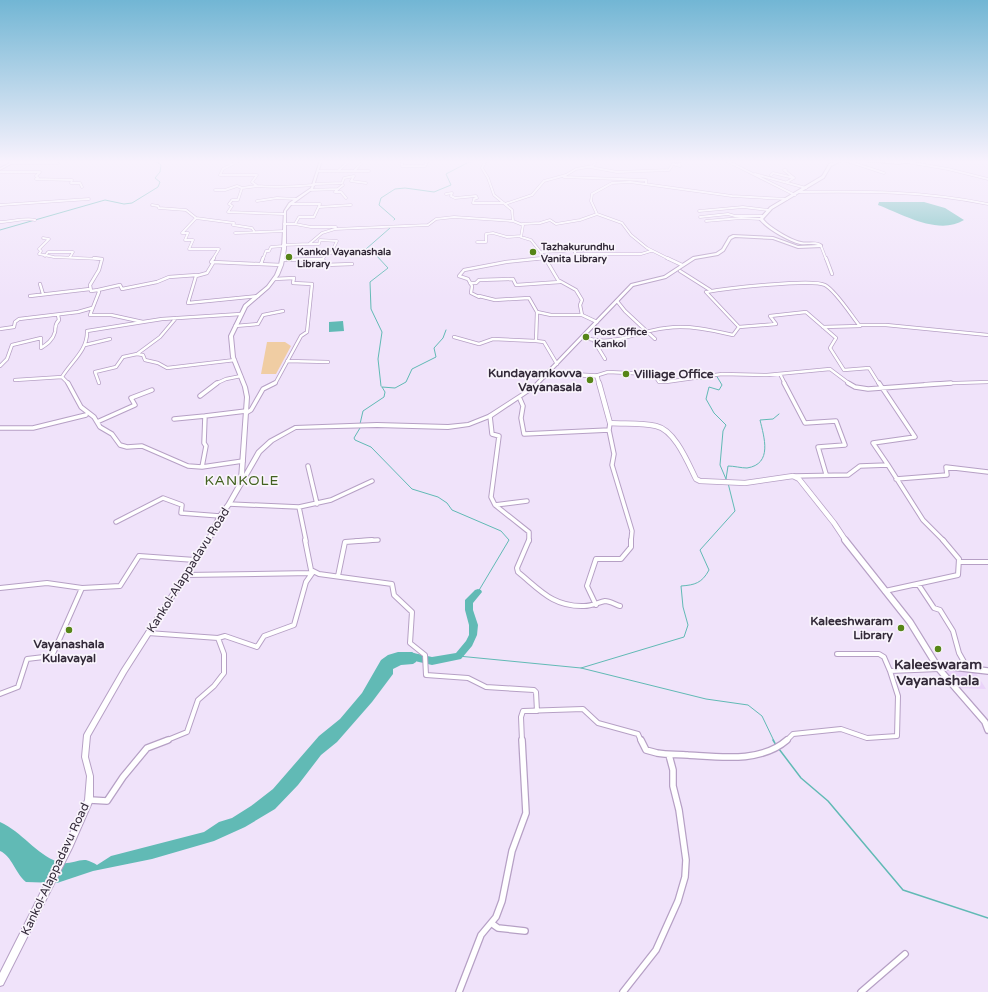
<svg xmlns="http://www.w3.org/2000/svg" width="988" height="992" font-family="'Varela Round',sans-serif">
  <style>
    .built { fill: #ead4f9 }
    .green { fill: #f0cda3 }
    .water { fill: #61bab5 }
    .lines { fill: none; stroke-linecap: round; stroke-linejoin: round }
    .stream-far1 { stroke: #61bab5; stroke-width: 1 }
    .stream { stroke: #61bab5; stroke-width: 1.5 }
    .river { fill: #61bab5; fill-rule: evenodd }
    .minor-far4-casing { stroke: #b6a0c5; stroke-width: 3 }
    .minor-far3-casing { stroke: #b6a0c5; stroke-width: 4 }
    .minor-far2-casing { stroke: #b6a0c5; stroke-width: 5.5 }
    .minor-far1-casing { stroke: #b6a0c5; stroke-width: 6 }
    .minor-casing { stroke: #b6a0c5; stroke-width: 8 }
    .tertiary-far2-casing { stroke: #b6a0c5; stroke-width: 5 }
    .tertiary-far1-casing { stroke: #b6a0c5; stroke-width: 6 }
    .tertiary-casing { stroke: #b6a0c5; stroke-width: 8 }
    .secondary-casing { stroke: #b6a0c5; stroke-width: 2 }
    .minor-far4 { stroke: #fff; stroke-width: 2 }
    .minor-far3 { stroke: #fff; stroke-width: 2.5 }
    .minor-far2 { stroke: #fff; stroke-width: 3.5 }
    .minor-far1 { stroke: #fff; stroke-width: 4 }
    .minor { stroke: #fff; stroke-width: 5.5 }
    .tertiary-far2 { stroke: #fff; stroke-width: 3.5 }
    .tertiary-far1 { stroke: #fff; stroke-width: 4.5 }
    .tertiary { stroke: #fff; stroke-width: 5.5 }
    .secondary { fill: #fff; fill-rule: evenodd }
    .poi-dot { fill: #568517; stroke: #f9f4fc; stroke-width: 1.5 }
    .labels { text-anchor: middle; stroke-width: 3.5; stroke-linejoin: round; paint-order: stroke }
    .far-poi-label { font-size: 10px; font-weight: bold; fill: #332a39; stroke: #f9f4fc; text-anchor: start }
    .poi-label { font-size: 12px; font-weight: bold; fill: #332a39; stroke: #f9f4fc; text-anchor: end }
    .street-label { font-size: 12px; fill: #332a39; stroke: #f9f4fc }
    .quarter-label { font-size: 14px; letter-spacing: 1px; fill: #42611f; stroke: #f9f4fc }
    .near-poi-label { font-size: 14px; font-weight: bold; fill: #332a39; stroke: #f9f4fc }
  </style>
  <rect width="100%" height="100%" fill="#f0e3fa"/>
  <path class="built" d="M945 670H974L986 689 954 688Z"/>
  <path class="green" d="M267 342H285L291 346 276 374H261Z"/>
  <path class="water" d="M879 202H924L945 208 964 220C939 236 902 214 878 205Z
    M343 321 344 331 329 332V322Z
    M398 652H412L417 655 416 662 413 664 401 665 393 669V674L372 702 337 742 321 755 298 785 275 809 245 827 214 841 152 859 93 871 57 883 26 882C15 873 12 856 0 851V822C22 832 36 854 58 862 68 866 77 859 86 860 90 861 94 863 97 865L111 856 204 832 219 822 232 818 251 806 273 789 319 736 340 719 362 693 381 660 388 655Z"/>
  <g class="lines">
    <path class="stream-far1" d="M394 220 395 219 379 205 381 198 395 189 405 188 434 192 451 185 446 174 469 162 479 160
      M0 230 105 200 124 204 132 203 158 187 160 182 155 178 160 172 161 165 154 160
      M699 379 712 378 716 375 722 385 719 390 709 387 706 399 714 413 726 425 723 431 720 465 726 479
      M381 386 378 359 382 332 371 309 370 282 388 268 375 254 366 249 390 228
      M382 387 395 388 406 382 412 369 436 357 434 348 443 338 446 330
      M360 424 363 411 384 397 385 392 382 387
      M360 428 354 438 355 440 371 447 412 489 438 497 447 503 452 510 501 531 509 540 478 592
      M726 479 728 466C734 466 741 468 747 468 773 464 764 437 760 420L773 419 779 414
      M458 656 581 668 684 637 688 625 683 607 681 586C695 585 702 583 709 570L700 550 735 511 728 483
      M581 668 706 699 748 705 762 716 774 741"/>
    <path class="stream" d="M773 740 776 745
      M779 749 801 778 828 801 903 890 988 918"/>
    <path class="river" d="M478 589 481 590 482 592 473 603V610L478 625 477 635 472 646 461 659 432 665 406 659 405 656 406 653 409 652 432 657 456 653 466 641 469 635V625L465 610V600L475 590Z"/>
    <defs>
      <path id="minor-far4" d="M240 160 223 169 220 175H257L252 182 257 186 242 188 238 200H232L229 204 232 206 228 212 284 214
        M394 160 402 161V166H425L428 160
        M486 160 482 168 488 178 494 195 512 210 513 221 523 225 521 237 531 240 546 259
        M725 160 795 195
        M844 160 884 173
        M907 162 948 169 988 179
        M11 163H58
        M590 167 617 172 669 170 673 164 680 166 679 161 665 160
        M355 170 364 160
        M786 170H784L794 178 787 182
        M318 171H369
        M338 171 348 162
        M0 172H40L36 176 38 178 36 179 72 180 71 183H80L82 187
        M755 174 806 188
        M771 175 773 173 794 178
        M564 177 646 180V184
        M315 184 342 183 344 178 354 176 351 181 366 183
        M257 186C276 188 295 186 314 185
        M338 189 335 192H341L346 198
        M215 190H225L237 186 242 188
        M310 190 338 189 343 185
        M799 192C863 191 925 191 988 204
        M446 194 452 193 451 196 455 198 476 196 477 198 474 199 473 203H504
        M257 201 277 198 296 199
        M505 204 532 195 544 181 566 175 576 169 593 166 597 160
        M0 205 89 199
        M152 205 158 206 159 208 186 210 196 218
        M319 207 351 205
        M699 211 743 207 768 210
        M700 217 728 214 735 216H762
        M706 221 741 218 761 219
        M0 222C9 222 28 217 35 220
        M284 224H295L299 217H314L320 204H290
        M295 224 311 227H336
        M522 224 540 223 550 220 556 224 580 220 597 214
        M235 233 285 231
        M43 238 49 239 39 249 41 251 39 254 54 257 101 259
        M477 242H486V234L493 233 507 237 521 236
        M309 244H319L320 240 337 241 331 253 325 255 323 259
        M283 245 309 244 322 233 335 229 428 225 436 219 454 217 513 221
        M821 246 826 259
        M542 252 564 251 585 247 583 250 574 251 576 254H641L651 251
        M45 256 48 252H73L70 257
        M213 259 219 249H189L193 240H185L188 233H182L196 218 234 223 233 225 252 228 254 231
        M263 259 266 251H269L271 247 283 246
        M535 259 544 258
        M669 259 647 248 631 235 622 223 597 214 591 201 592 194 612 183 630 182 732 196 787 199"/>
      <path id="minor-far3" d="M94 258 102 259 99 270 90 285 91 291 98 290 99 292 90 315H111L143 322 162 319 241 314
        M214 258 211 262 213 263 207 273 196 276 188 303 258 296
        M545 258 558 280 576 290 582 300 580 305 582 315
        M667 258 682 265
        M826 258 832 274
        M282 260 323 259 325 265 352 264
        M213 262 281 265
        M261 264 263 258
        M680 271 710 290
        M470 283H476L479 280 513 279 516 285 560 282
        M40 284 43 294
        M98 290 120 285 122 289 157 282 169 277 197 275
        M30 296 90 289
        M479 296 495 300 529 298 537 312 551 315H582L597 322
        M479 297 471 293 472 286 468 279 459 276 464 270 506 262 544 258
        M617 301 625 311 655 339
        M537 312 536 341 544 342 557 364
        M235 326 258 324 263 315 283 311
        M739 327 776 324 770 316 806 312 836 338 830 348 844 370 869 368 879 384
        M823 327 860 326
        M0 329 14 327 15 322 19 319 78 312 92 308
        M454 337 479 344 493 339 536 341
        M583 337C614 348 636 331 666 328 689 325 711 330 733 335L739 327 706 292C724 289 812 278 825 285 836 291 851 315 859 325H886L988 335
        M594 341 605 359
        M85 345 110 339
        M137 354 160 337 176 318
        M287 361 328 362
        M0 366 7 359 12 345 41 338V348C47 344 53 340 55 332 56 327 54 325 59 320L58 315
        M780 374 785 384
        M595 376 608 372 650 374 655 376 659 382H666L722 374 767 375 830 369 850 384
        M15 380 62 377
        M99 383 95 372 116 367 123 357 137 354 143 355 145 360 158 363 167 368 235 360
        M69 384 62 377C71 362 88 350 87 331L143 322
        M215 384 226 379 241 376
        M273 384 276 382 301 336 307 332 312 284 293 283 294 278 274 279
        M925 384 988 382"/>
      <path id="minor-far2" d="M68 383 81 407 94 417 100 427 112 434 120 445 127 447 142 446 188 466 202 467 243 461
        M784 383 805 423 836 421 845 445 818 447 826 474
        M848 383 855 387 868 389 951 383
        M879 383 915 437 873 443 888 465
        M200 396 217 383
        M520 399 523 406 521 418 524 434 609 430 610 423
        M246 413 251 410 263 389 275 383
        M490 416 492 434 499 436 491 497 495 505 529 532V541
        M174 419 205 416
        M97 422 135 405 131 398 152 390
        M0 428H33L86 415
        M609 430 614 454 612 465 632 531 631 541
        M308 466 317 504
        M202 467 206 446 204 443 205 416 246 411
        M793 476 848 475 860 466 888 465 923 520 944 541
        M896 479 947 475 946 467 988 472
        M229 504 299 507 306 541
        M495 505 527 501
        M299 507 331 500 372 481
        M116 522 163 498 182 505 181 513 220 516
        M356 541 378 540"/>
      <path id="minor-far1" d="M305 540 311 570 319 574 392 584 394 595 412 612 410 643 425 655 426 675 468 678 486 687 534 690 536 692 537 711
        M529 540 517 568 518 572C540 590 553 607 584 606 592 606 599 602 605 601 610 601 616 605 620 606
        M959 562H988
        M185 575 312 573
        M338 576 345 542 372 540
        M918 584 934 608 940 610 953 631 959 653 968 669
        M0 588 47 583 82 588 120 586 139 556 195 560
        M885 591 958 575 959 559 943 540
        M596 605 587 586 596 559H621L631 547V540
        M148 633 218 638 224 654V673L214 686 198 700 187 732 165 741
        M218 638 225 636 257 647 264 636 294 625 306 582 313 572
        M837 654H879L884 657 890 671 939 669
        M0 694 18 687 27 659 52 656 82 588
        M522 741 521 717 523 711 583 709 598 723 638 734 641 741
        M786 741 793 734 841 729 867 738 897 736 898 696 890 671"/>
      <path id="minor" d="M641 740 646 750 657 753C668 755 678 754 688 755 720 757 761 763 787 740
        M90 800 107 801 123 777 147 748 168 740
        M491 923 498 928 525 931
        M459 992 481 935 496 917 502 901 512 851 526 813 522 740
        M623 992 656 950 678 901 685 877 686 860 679 810 673 786V770L669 755
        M861 992 905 954"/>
      <path id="tertiary-far2" d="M549 373 597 376 599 384"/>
      <path id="tertiary-far1" d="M599 383 610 423C625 424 642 423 656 426 675 430 688 463 696 479L700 481 745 483 793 476 799 479 834 523 846 541"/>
      <path id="tertiary" d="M845 540 910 622 939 669 985 722 988 730
        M936 665 988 671"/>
      <path id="secondary" d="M16 160H18L0 170V168Z
        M320 160H322L313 189 291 205 286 211V249L283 265 279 275 269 288 247 307 233 336 235 357 247 387 249 397 244 474 257 451 269 440 295 426 377 423 448 425 468 423 488 415 533 386 631 284 664 276 693 257 716 253 722 249 729 237 733 235 773 237 798 246 818 245C812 243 806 245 800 244 788 241 767 229 759 219L770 207 822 176 829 164 840 160H843L831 166 824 178 772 209 763 219C769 227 791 240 801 242 808 244 816 240 822 245V247L798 248 773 239 735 237 731 239 724 251 718 255 695 259 666 278 633 286 535 388 492 417 469 426 448 429 377 427 296 429 273 442 261 453 231 505 222 517 212 538 126 673 90 736 88 757 93 776V800L72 848 3 985 0 986V973L66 842 85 800 87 776 82 757 84 735 85 733 122 669 208 536 218 515 227 503 240 480 239 479 245 397 243 387 231 357 229 336 244 305 267 286 275 275 279 265 282 249 284 211 289 203 311 188Z
        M864 160 899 162 915 160H919L899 164 865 161Z"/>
    </defs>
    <use href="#minor-far4" class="minor-far4-casing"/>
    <use href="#minor-far3" class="minor-far3-casing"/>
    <use href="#minor-far2" class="minor-far2-casing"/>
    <use href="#minor-far1" class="minor-far1-casing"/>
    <use href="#minor" class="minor-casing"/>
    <use href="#tertiary-far2" class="tertiary-far2-casing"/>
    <use href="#tertiary-far1" class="tertiary-far1-casing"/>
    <use href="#tertiary" class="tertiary-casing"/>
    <use href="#secondary" class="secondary-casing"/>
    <use href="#minor-far4" class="minor-far4"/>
    <use href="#minor-far3" class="minor-far3"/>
    <use href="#minor-far2" class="minor-far2"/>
    <use href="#minor-far1" class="minor-far1"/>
    <use href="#minor" class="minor"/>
    <use href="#tertiary-far2" class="tertiary-far2"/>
    <use href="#tertiary-far1" class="tertiary-far1"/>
    <use href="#tertiary" class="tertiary"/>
    <use href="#secondary" class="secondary"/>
  </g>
  <linearGradient id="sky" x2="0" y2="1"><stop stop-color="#72b6d4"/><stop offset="0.54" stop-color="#f8f2fd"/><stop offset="1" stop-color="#f8f2fd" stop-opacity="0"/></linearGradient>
  <rect width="988" height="299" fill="url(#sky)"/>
  <g class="poi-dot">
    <circle cx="533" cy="252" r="4"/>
    <circle cx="289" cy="257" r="4"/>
    <circle cx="586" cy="337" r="4"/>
    <circle cx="626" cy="374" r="4"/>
    <circle cx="590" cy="380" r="4"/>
    <circle cx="901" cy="628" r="4"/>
    <circle cx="69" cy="630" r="4"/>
    <circle cx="938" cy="649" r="4"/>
  </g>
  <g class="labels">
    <g class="far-poi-label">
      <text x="541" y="250">Tazhakurundhu<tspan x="541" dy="12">Vanita Library</tspan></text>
      <text x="297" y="255">Kankol Vayanashala<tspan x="297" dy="12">Library</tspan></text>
      <text x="594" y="335">Post Office<tspan x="594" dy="12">Kankol</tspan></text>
    </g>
    <g class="poi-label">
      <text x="582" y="377">Kundayamkovva<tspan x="582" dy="14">Vayanasala</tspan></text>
      <text x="634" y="378" text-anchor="start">Villiage Office</text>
      <text x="893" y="625">Kaleeshwaram<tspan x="893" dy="14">Library</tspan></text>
      <text x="69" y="648" text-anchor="middle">Vayanashala<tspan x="69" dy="14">Kulavayal</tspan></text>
    </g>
    <g class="street-label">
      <text transform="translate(188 570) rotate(-58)" y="4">Kankol-Alappadavu Road</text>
      <text transform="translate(55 869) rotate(-65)" y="4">Kankol-Alappadavu Road</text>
    </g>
    <g class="quarter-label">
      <text x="242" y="485">KANKOLE</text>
    </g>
    <g class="near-poi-label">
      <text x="938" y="669">Kaleeswaram<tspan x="938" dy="16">Vayanashala</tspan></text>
    </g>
  </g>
</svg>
